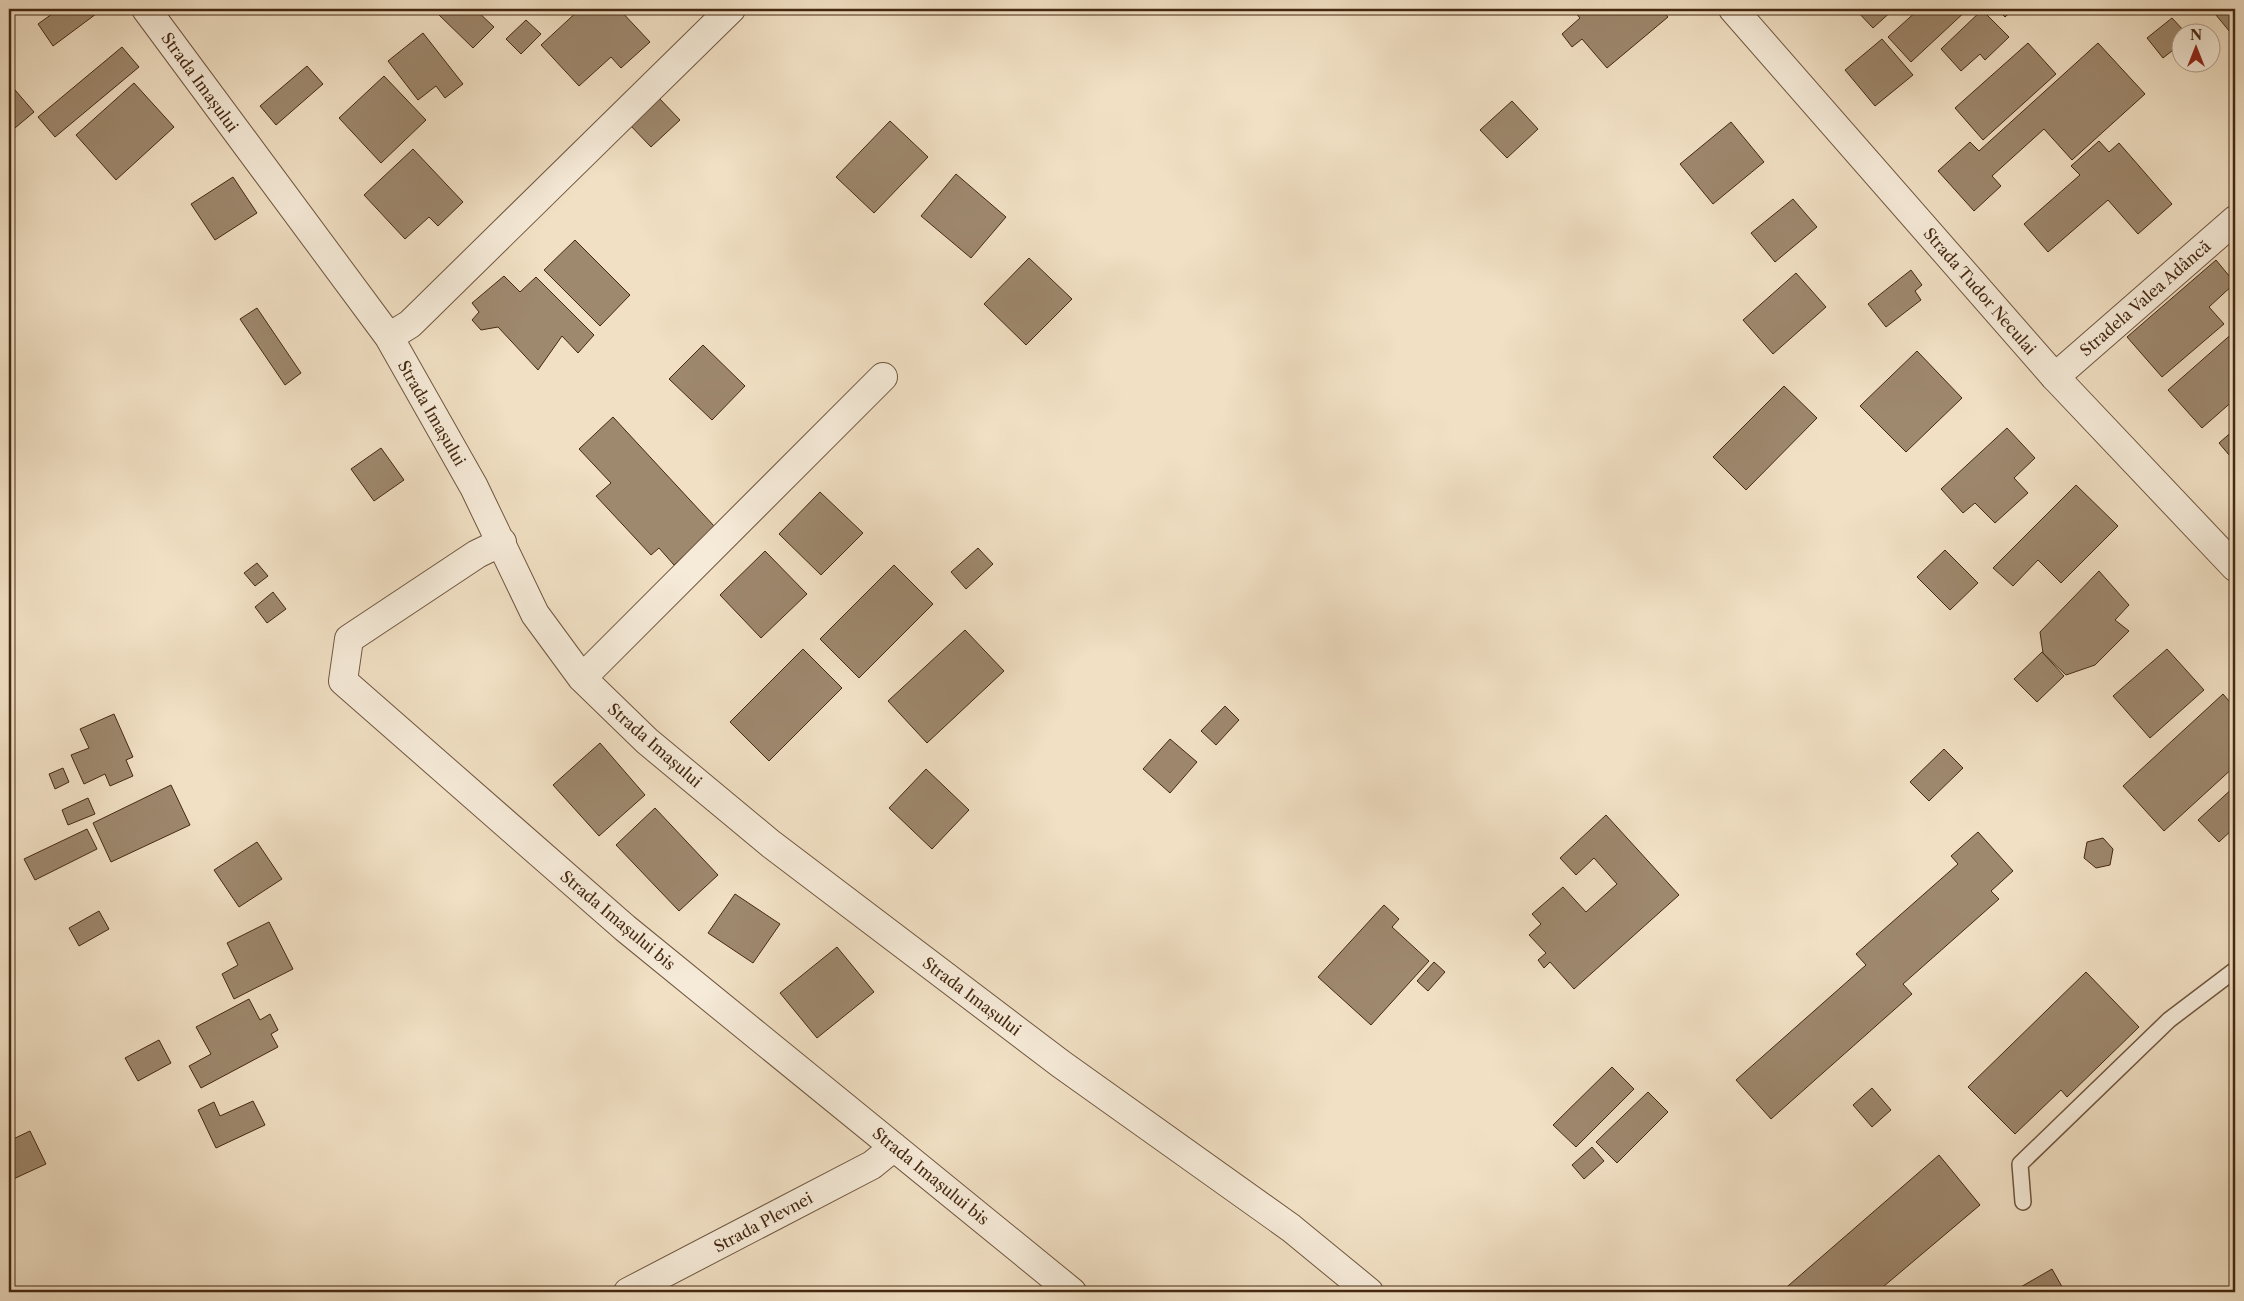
<svg xmlns="http://www.w3.org/2000/svg" width="2244" height="1301" font-family="'Libre Caslon Text',serif">
  <style>
    .building { fill: #9e886e; stroke: #452811 }
    .lines { fill: none; stroke-linecap: round; stroke-linejoin: round }
    .service-casing { stroke: #70563e; stroke-width: 18 }
    .minor-casing { stroke: #70563e; stroke-width: 30 }
    .tertiary-casing { stroke: #70563e; stroke-width: 30 }
    .service { stroke: #f6ebd9; stroke-width: 15 }
    .minor { stroke: #f6ebd9; stroke-width: 28 }
    .tertiary { stroke: #f6ebd9; stroke-width: 28 }
    .labels { text-anchor: middle; stroke-width: 5; stroke-linejoin: round; paint-order: stroke }
    .street-label { font-size: 16px; fill: #452811; stroke: #f6ebd9 }
  </style>
  <rect width="100%" height="100%" fill="#f1e0c4"/>
  <filter id="stains"><feTurbulence type="fractalNoise" baseFrequency=".004" numOctaves="4"/><feColorMatrix values="0 0 0 0 .2 0 0 0 0 .09 0 0 0 0 .02 0 0 0 .5 -.17"/></filter>
  <radialGradient id="worn" r=".72"><stop offset=".6" stop-color="#630" stop-opacity="0"/><stop offset="1" stop-color="#630" stop-opacity=".3"/></radialGradient>
  <path class="building" d="M59 9H92L96 14 53 46 38 24Z
    M440 9H475L494 27 473 48 437 13Z
    M580 9H619L650 42 621 68 611 57 579 86 541 45Z
    M1575 9H1661L1668 17 1607 68 1582 39 1572 47 1562 34 1580 18 1573 10Z
    M1855 9H1894L1873 28Z
    M1919 9H1968L1911 62 1888 37Z
    M1997 9H2014L2005 17Z
    M2211 9H2235V38Z
    M1982 10 2009 37 1985 60 1980 54 1961 71 1941 49Z
    M2172 18 2185 32H2182V43L2163 58 2147 38Z
    M526 20 541 34 521 54 506 39Z
    M423 33 463 84 445 98 436 86 418 100 388 61Z
    M1882 39 1913 75 1875 106 1845 70Z
    M2028 43 2056 74 1983 140 1955 108Z
    M2098 43 2145 94 2072 160 2044 129 1992 176 2001 186 1974 211 1938 171 1970 142 1979 151Z
    M122 47 139 67 55 137 38 117Z
    M307 66 323 84 276 125 260 106Z
    M384 76 426 120 381 163 339 118Z
    M9 83 34 112 9 133Z
    M134 83 174 127 116 180 76 135Z
    M658 97 680 120 651 147 629 124Z
    M1512 101 1538 129 1507 158 1480 130Z
    M890 121 928 157 874 213 836 177Z
    M1731 122 1764 162 1713 204 1680 164Z
    M2099 141 2109 152 2119 143 2172 204 2138 234 2108 200 2048 252 2024 224 2080 175 2071 166Z
    M413 149 463 202 438 226 429 217 405 239 364 195Z
    M956 174 1006 217 971 258 921 216Z
    M233 177 257 213 215 240 191 204Z
    M1793 199 1817 227 1775 262 1751 233Z
    M575 240 630 295 600 326 544 270Z
    M1029 258 1072 299 1026 345 984 304Z
    M2216 260 2235 283 2209 307 2224 324 2162 377 2127 337Z
    M1911 270 1922 285 1915 291 1921 300 1886 327 1868 304Z
    M1796 273 1826 307 1773 354 1743 320Z
    M504 276 520 292 536 277 594 335 578 353 562 336 538 370 498 327 481 330 472 320 479 312 472 303Z
    M257 308 301 373 285 385 240 319Z
    M2235 331V399L2202 428 2168 390Z
    M703 345 745 386 712 420 669 379Z
    M1917 351 1962 398 1906 452 1860 406Z
    M1784 386 1817 418 1746 490 1713 457Z
    M613 417 715 527 674 565 659 548 651 555 596 496 611 483 579 449Z
    M2007 428 2035 458 2014 478 2028 493 1995 523 1975 503 1963 513 1941 489Z
    M2235 429V462L2219 443Z
    M381 448 404 480 374 501 351 469Z
    M2076 485 2118 526 2061 583 2038 560 2013 586 1993 568Z
    M820 492 863 533 821 575 779 534Z
    M978 548 993 564 966 589 951 572Z
    M1945 550 1978 583 1950 610 1917 577Z
    M765 551 807 594 761 638 720 595Z
    M257 563 268 576 255 586 244 573Z
    M894 565 933 604 859 678 820 639Z
    M2099 571 2129 605 2115 620 2129 631 2095 665 2066 675 2043 653 2040 632Z
    M273 592 286 609 267 623 255 607Z
    M965 630 1004 671 927 743 888 701Z
    M803 649 842 688 769 761 730 722Z
    M2167 649 2204 690 2150 738 2113 696Z
    M2042 652 2064 676 2037 702 2014 679Z
    M2223 694 2235 708V766L2164 831 2123 786Z
    M1225 706 1239 720 1216 745 1201 731Z
    M114 714 133 757 126 760 133 776 110 786 105 774 84 784 71 755 89 748 80 729Z
    M1170 739 1197 762 1170 793 1143 769Z
    M600 743 645 795 599 836 553 785Z
    M1944 749 1963 768 1929 801 1910 782Z
    M63 768 69 782 55 789 49 774Z
    M926 769 969 810 932 849 889 808Z
    M171 785 190 825 111 862 93 823Z
    M2235 786V827L2219 842 2198 820Z
    M88 798 95 814 68 825 62 810Z
    M655 808 718 875 679 911 616 845Z
    M1606 815 1679 895 1574 989 1550 962 1544 968 1538 960 1546 953 1529 935 1541 924 1532 914 1563 887 1586 912 1617 884 1594 858 1576 875 1560 858Z
    M87 829 97 849 35 880 24 859Z
    M1978 832 2013 871 1991 891 1999 899 1903 984 1912 994 1771 1119 1736 1080 1866 965 1856 954 1958 864 1951 856Z
    M2103 838 2113 849 2110 865 2096 868 2084 858 2087 842Z
    M257 842 282 879 239 907 214 870Z
    M735 894 780 924 753 963 708 933Z
    M1384 905 1399 919 1392 927 1429 961 1371 1025 1318 977Z
    M99 911 109 929 79 946 69 928Z
    M269 922 293 969 234 999 222 974 238 965 227 943Z
    M837 947 874 992 817 1038 780 993Z
    M1434 962 1445 972 1428 991 1417 981Z
    M2086 972 2139 1027 2067 1097 2061 1090 2015 1134 1968 1087Z
    M249 999 260 1020 270 1014 278 1030 271 1034 278 1047 201 1088 189 1066 211 1054 196 1027Z
    M159 1040 171 1063 138 1081 125 1058Z
    M1612 1067 1634 1089 1576 1147 1553 1125Z
    M1872 1088 1891 1110 1872 1127 1853 1105Z
    M1648 1092 1668 1112 1617 1163 1596 1142Z
    M253 1101 265 1125 216 1148 198 1110 214 1102 220 1116Z
    M30 1131 46 1164 9 1181V1136L11 1140Z
    M1592 1147 1604 1161 1584 1179 1572 1165Z
    M1939 1155 1980 1205 1877 1292H1781Z
    M2052 1269 2065 1292H2012Z"/>
  <g class="lines">
    <defs>
      <path id="service" d="M2023 1202 2020 1164 2169 1020 2235 970"/>
      <path id="minor" d="M146 9 389 337 474 487 535 614 582 678 647 741 771 844 1061 1064 1291 1228 1369 1292
        M389 337 410 324 731 9
        M2055 377 2235 220
        M502 542 477 554 349 639 343 681 625 928 1072 1292
        M582 678 883 377
        M628 1292 872 1165 894 1147"/>
      <path id="tertiary" d="M1733 9 2055 377 2235 567"/>
    </defs>
    <use href="#service" class="service-casing"/>
    <use href="#minor" class="minor-casing"/>
    <use href="#tertiary" class="tertiary-casing"/>
    <use href="#service" class="service"/>
    <use href="#minor" class="minor"/>
    <use href="#tertiary" class="tertiary"/>
  </g>
  <g class="labels">
    <g class="street-label">
      <text transform="translate(200 82) rotate(54)" y="6">Strada Imașului</text>
      <text transform="translate(1980 291) rotate(49)" y="6">Strada Tudor Neculai</text>
      <text transform="translate(2145 298) rotate(-41)" y="6">Stradela Valea Adâncă</text>
      <text transform="translate(432 413) rotate(60)" y="6">Strada Imașului</text>
      <text transform="translate(655 745) rotate(41)" y="6">Strada Imașului</text>
      <text transform="translate(618 920) rotate(40)" y="6">Strada Imașului bis</text>
      <text transform="translate(972 996) rotate(37)" y="6">Strada Imașului</text>
      <text transform="translate(931 1176) rotate(39)" y="6">Strada Imașului bis</text>
      <text transform="translate(763 1222) rotate(-28)" y="6">Strada Plevnei</text>
    </g>
  </g>
  <rect width="2244" height="1301" fill="none" stroke="#f1e0c4" stroke-width="30"/>
  <rect x="10" y="10" width="2224" height="1281" fill="none" stroke="#452811" stroke-width="2.5"/>
  <rect x="15" y="15" width="2214" height="1271" fill="none" stroke="#452811"/>
  <g transform="translate(2196 48)"><circle r="24" fill="#f6ebd9" stroke="#af9d89"/>
  <path d="M0-4L9 19L0 12L-9 19Z" fill="#8f2418"/>
  <text y="-8" font-size="14" font-weight="bold" text-anchor="middle" fill="#452811">N</text>
  </g>
  <rect width="100%" height="100%" filter="url(#stains)"/>
  <rect width="100%" height="100%" fill="url(#worn)"/>
</svg>
